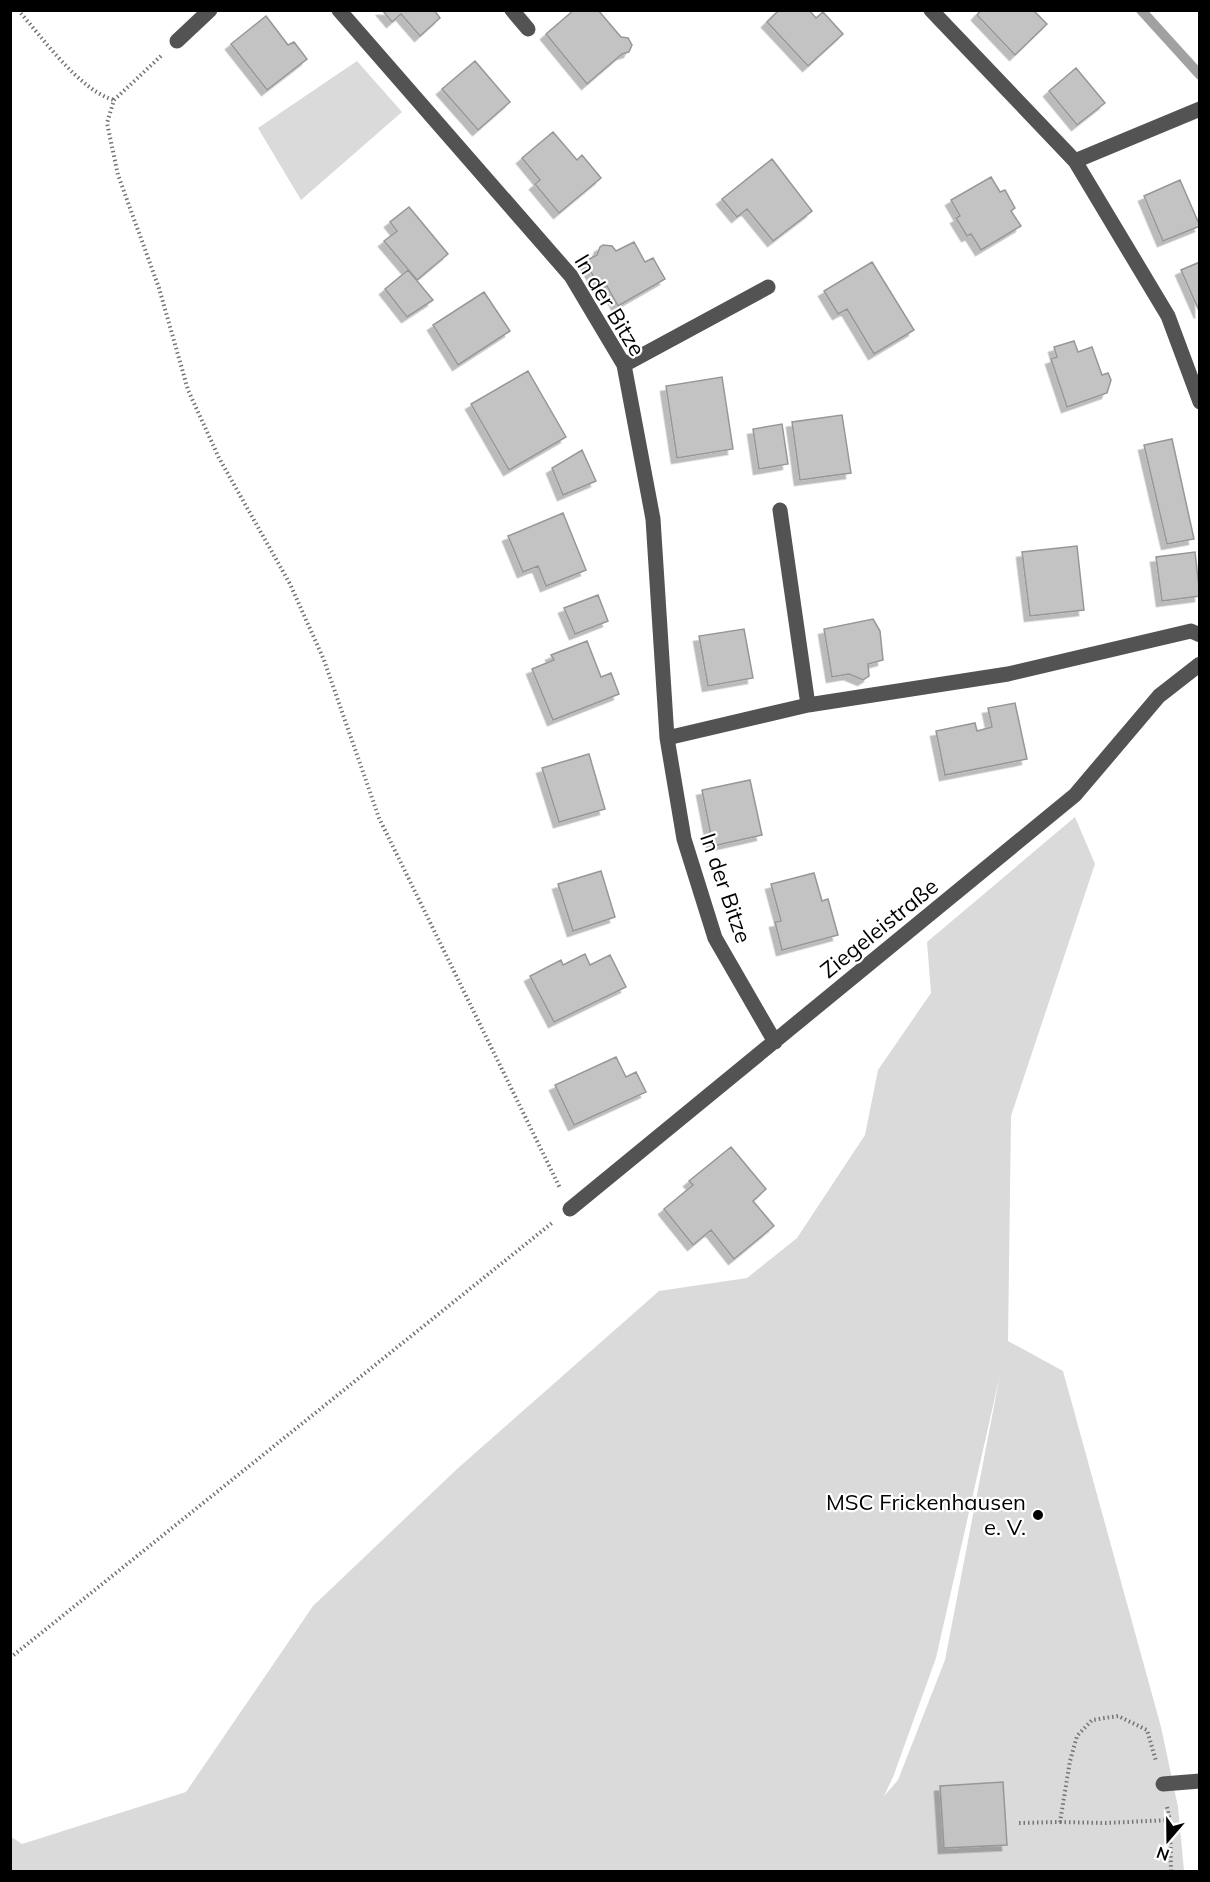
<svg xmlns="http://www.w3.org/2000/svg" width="1210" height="1882" font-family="Mulish,sans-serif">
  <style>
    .green { fill: #dadada; fill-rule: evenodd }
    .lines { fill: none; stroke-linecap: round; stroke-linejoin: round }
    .stream { stroke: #a1a1a1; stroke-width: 10 }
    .building { fill: #c3c3c3; stroke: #979797; stroke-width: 1.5; filter: url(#shadow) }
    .path { stroke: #757575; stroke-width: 4; stroke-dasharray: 1.5 3; stroke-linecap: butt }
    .minor { stroke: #535353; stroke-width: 15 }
    .poi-dot { fill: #000; stroke: #fff; stroke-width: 2 }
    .labels { text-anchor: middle; stroke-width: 4.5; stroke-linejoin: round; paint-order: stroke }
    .street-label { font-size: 22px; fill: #000; stroke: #fff }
    .poi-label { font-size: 22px; fill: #000; stroke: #fff; text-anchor: end }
  </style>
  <defs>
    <filter id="shadow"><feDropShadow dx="-5.5" dy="5.5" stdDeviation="0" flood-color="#0004"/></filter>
  </defs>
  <rect width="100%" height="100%" fill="#fff"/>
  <path class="green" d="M357 61 402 112 301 200 258 128Z
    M1075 817 1095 864 1011 1116 1008 1341 1063 1371 1161 1727 1178 1807 1184 1871 11 1872 10 1836 22 1844 186 1792 313 1606 457 1469 659 1291 747 1278 797 1238 865 1135 878 1070 931 993 927 942ZM1000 1375 945 1660 898 1780 884 1796 893 1777 936 1658Z"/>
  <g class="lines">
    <path class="stream" d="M1141 10 1200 75"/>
  </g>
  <path class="building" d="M382 10H434L440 18 420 36 401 14 392 22Z
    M574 10H598L621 37 628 38 632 45 629 52 622 54 587 84 546 34Z
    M779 10H809L816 18 823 12 843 34 808 66 767 22Z
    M981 10H1033L1047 24 1015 55 977 15Z
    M266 16 288 45 294 42 307 59 267 90 231 44Z
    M475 61 510 102 478 130 442 89Z
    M1076 68 1105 103 1077 125 1049 91Z
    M553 132 577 160 582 155 601 178 559 213 535 184 540 180 522 158Z
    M772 159 812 211 773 241 747 209 737 217 722 199Z
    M991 177 1000 192 1005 190 1015 208 1011 211 1021 226 981 250 971 234 967 236 956 218 960 216 951 200Z
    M1180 180 1200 226 1163 241 1144 196Z
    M409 207 448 254 417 280 384 241 397 231 390 222Z
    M634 242 645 262 653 258 665 279 618 306 607 286 601 290 585 261 597 255 600 247 603 245 612 246 616 251Z
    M872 262 914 330 874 354 847 309 838 314 824 291Z
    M1200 262V313L1181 270Z
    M408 270 433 300 407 317 385 289Z
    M484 292 510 331 458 365 433 325Z
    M1074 341 1078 352 1092 347 1102 375 1108 373 1111 380 1107 393 1067 407 1051 359 1057 357 1054 347Z
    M528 371 566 437 509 470 471 404Z
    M722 377 733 449 677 458 666 386Z
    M842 415 851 473 800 480 792 422Z
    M782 424 788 464 759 469 753 429Z
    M1172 439 1194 539 1167 544 1144 445Z
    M582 450 596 481 563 495 552 468Z
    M563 513 586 570 546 586 538 566 523 572 508 536Z
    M1077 546 1084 610 1030 616 1022 552Z
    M1195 552 1200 596 1162 601 1156 557Z
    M598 595 608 621 575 634 564 608Z
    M873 619 880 631 883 660 868 664 869 676 863 680 849 674 832 677 824 629Z
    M744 629 753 678 708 686 699 636Z
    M587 641 601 677 611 673 619 694 553 720 532 669 554 660 551 655Z
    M1015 703 1027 759 945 775 936 731 975 723 977 731 992 727 988 708Z
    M589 754 605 809 559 822 542 768Z
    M750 780 762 835 713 846 702 790Z
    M601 871 615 917 573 931 558 884Z
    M814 873 822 901 828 899 838 935 782 950 775 922 781 921 771 884Z
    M585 954 590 965 610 955 626 987 554 1022 530 976 561 960 563 965Z
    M616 1057 626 1077 636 1072 646 1092 574 1125 555 1085Z
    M731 1147 766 1189 753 1201 774 1226 734 1259 711 1230 693 1245 664 1209 693 1185 689 1181Z
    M1003 1782 1007 1845 944 1848 940 1786Z"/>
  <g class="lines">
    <path class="path" d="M18 10C42 37 80 91 114 100
      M161 56 114 100 107 123 118 175 159 288 188 390 219 458 290 584 324 660 379 818 560 1188
      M10 1658 552 1223
      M1167 1807 1170 1820 1171 1872
      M1060 1822 1106 1823 1170 1820
      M1019 1823 1060 1822 1070 1761 1077 1736 1092 1720 1118 1716 1147 1730 1156 1761"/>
    <path class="minor" d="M339 10 571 276 624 365 653 519 667 738 684 839 715 938 775 1042
      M512 10 528 29
      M931 10 1075 161 1168 316 1200 402
      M177 41 210 10
      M1075 161 1200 109
      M624 365 768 287
      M808 705 1008 674 1191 631 1200 635
      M667 738 808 705 780 510
      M570 1209 1075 795 1159 696 1200 664
      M1163 1784 1200 1781"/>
  </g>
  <circle class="poi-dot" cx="1038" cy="1515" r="6"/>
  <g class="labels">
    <g class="street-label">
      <text transform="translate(610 305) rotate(59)" y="8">In der Bitze</text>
      <text transform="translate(726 888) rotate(71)" y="8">In der Bitze</text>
      <text transform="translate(879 928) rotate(-39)" y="8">Ziegeleistraße</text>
    </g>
    <g class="poi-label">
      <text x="1026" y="1510">MSC Frickenhausen<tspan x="1026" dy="25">e. V.</tspan></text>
    </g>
  </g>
  <rect width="1210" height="1882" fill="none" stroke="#000000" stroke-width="24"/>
  <g transform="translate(1168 1840) rotate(200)" stroke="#ffffff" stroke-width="4.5" paint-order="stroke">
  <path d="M0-4.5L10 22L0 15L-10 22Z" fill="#000000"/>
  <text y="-9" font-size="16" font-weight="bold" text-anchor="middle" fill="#000000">N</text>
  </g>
</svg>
